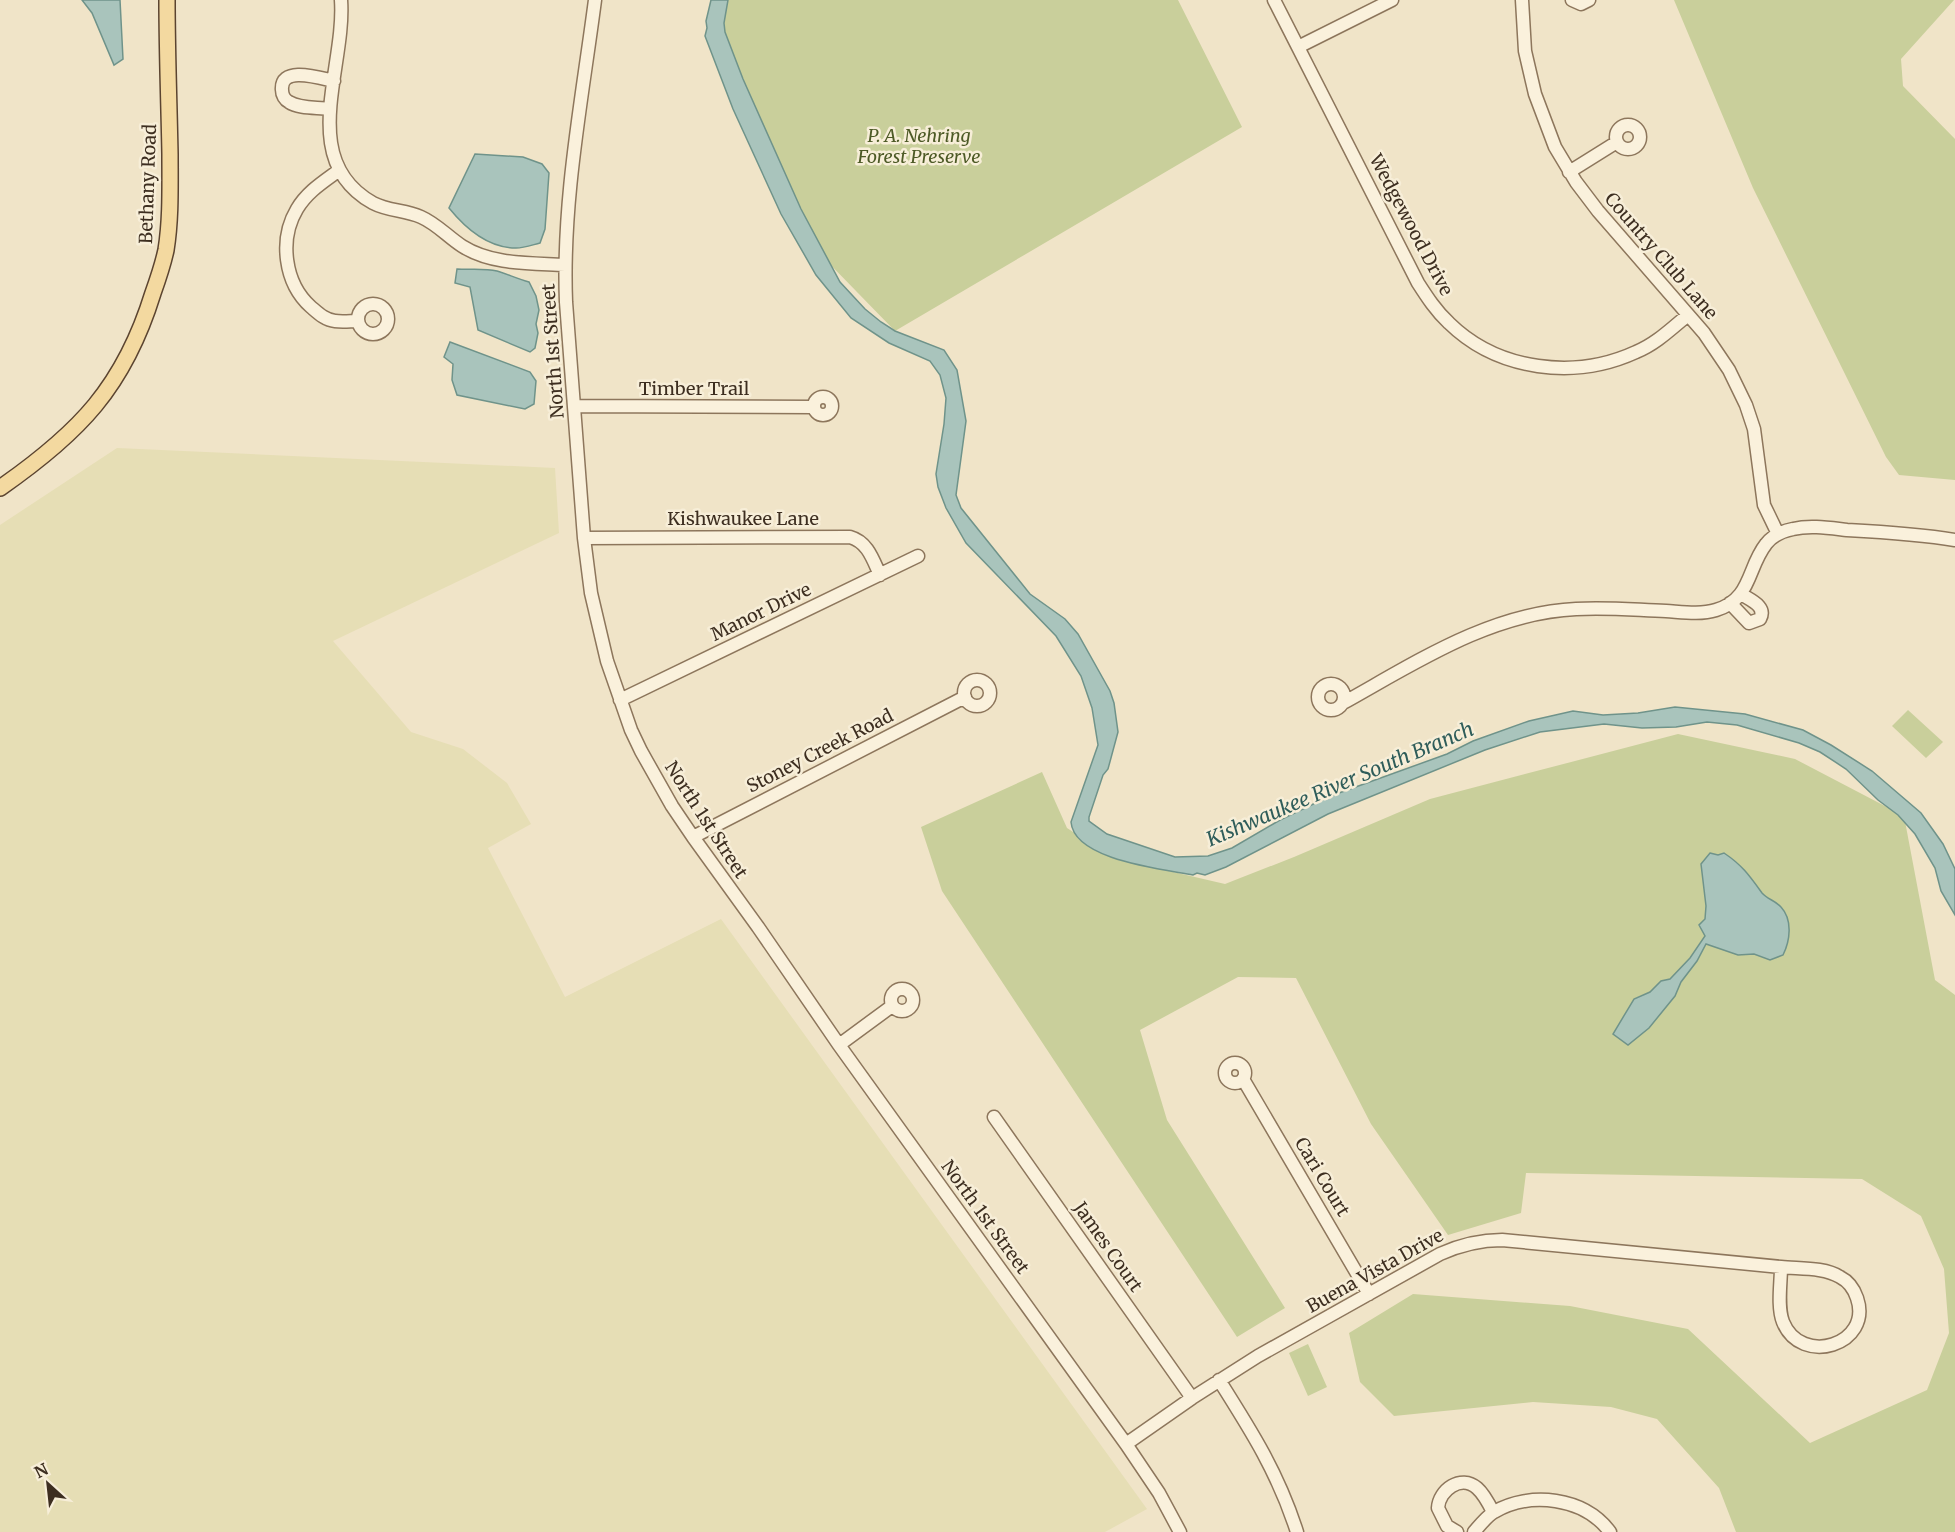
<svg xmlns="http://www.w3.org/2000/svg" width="1955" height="1532" font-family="Merriweather,serif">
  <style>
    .farmland { fill: #e6deb5 }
    .green { fill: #c9cf9b }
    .water { fill: #a9c4bc; stroke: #6f938a; stroke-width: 1.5 }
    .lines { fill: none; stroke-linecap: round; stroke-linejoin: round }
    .minor-casing { stroke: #8d765c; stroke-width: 15 }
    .major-casing { stroke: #5b4430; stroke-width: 18 }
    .minor { stroke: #faf1dc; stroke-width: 12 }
    .major { stroke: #f3d9a0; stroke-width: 15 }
    .labels { text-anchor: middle; stroke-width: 5; stroke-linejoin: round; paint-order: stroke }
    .park-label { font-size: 18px; font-style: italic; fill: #4d5a26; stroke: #f7eed8 }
    .street-label { font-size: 18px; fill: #3d2e20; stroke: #f7eed8 }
    .water-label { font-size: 20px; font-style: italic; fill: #2f5d5a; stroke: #f7eed8 }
  </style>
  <rect width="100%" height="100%" fill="#f0e4c8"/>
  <path class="farmland" d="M117 448 555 468 559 533 333 641 411 732 463 749 507 783 531 824 488 848 565 997 721 919 1147 1509 1105 1532H0V525Z"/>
  <path class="green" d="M713 0H1178L1242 127 895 331 781 214 724 84Z
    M1674 0H1954L1901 59 1903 86 1955 139V480L1899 475 1886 457 1753 188Z
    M1908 710 1943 742 1926 758 1892 726Z
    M1678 734 1795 759 1904 816 1935 980 1955 995V1532H1736L1719 1488 1657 1419 1611 1407 1533 1402 1394 1416 1360 1382 1349 1333 1413 1294 1570 1306 1688 1329 1810 1443 1927 1390 1949 1333 1944 1269 1921 1216 1862 1179 1526 1173 1521 1213 1448 1235 1371 1124 1296 978 1238 977 1140 1030 1167 1120 1285 1308 1237 1337 942 891 921 827 1042 772 1067 828 1113 858 1225 884 1294 857 1430 799Z
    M1308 1344 1327 1387 1308 1396 1289 1353Z"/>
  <path class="water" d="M82 0H120L123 59 114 65 92 13Z
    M711 0H728L724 23 725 32 743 79 801 209 840 282 865 309 881 322 895 331 944 350 957 370 966 421 956 495 961 508 1030 594 1065 619 1078 634 1110 691 1114 703 1118 732 1108 769 1103 775 1089 817V821L1107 834 1175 857 1208 856 1232 848 1280 820 1328 797 1447 754 1473 741 1529 721 1573 711 1603 715 1638 713 1675 707 1745 714 1803 730 1831 745 1872 771 1921 813 1943 844 1955 869V915L1941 891 1935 868 1915 834 1898 815 1878 800 1846 769 1820 752 1799 743 1737 725 1707 722 1676 727 1642 728 1604 724 1540 732 1485 750 1328 814 1226 867 1205 875 1197 873 1193 875C1162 869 1074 860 1071 822L1098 745 1092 708 1081 676 1056 636 966 543 946 508 938 487 936 474 944 424 946 398 940 375 930 361 889 343 851 318 816 275 781 214 733 109 705 36 707 28 706 21Z
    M475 154 523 157 542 164 549 173 545 229 540 243C532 245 524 248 516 248 488 248 466 229 449 208Z
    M457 269C470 270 484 268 497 271 507 274 518 279 529 282L536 296 539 310 536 324 538 333 535 348 530 352 478 330 470 287 455 283Z
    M450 342 530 372 536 381 534 404 525 409 457 395 452 380 453 364 444 357Z
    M1710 853 1718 855 1724 853C1742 865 1749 875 1762 893 1767 899 1776 901 1781 907 1793 920 1790 941 1783 955L1770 960 1754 954 1738 955 1706 944 1697 961 1681 982 1675 996 1649 1028 1628 1045 1613 1034 1634 999 1650 992 1661 981 1670 979 1690 958 1705 936 1699 925 1705 919 1706 906 1701 864Z"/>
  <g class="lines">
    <defs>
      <path id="minor" d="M341 0C346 68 296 160 373 203 388 211 405 210 421 217 437 224 448 237 462 246 492 265 530 263 565 265
        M595 0C582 100 562 201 566 302L584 538 591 593 607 661 631 730 641 751 672 806 693 837 758 927 839 1045 1126 1444 1159 1493 1180 1532
        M1274 0 1418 283C1427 297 1436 311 1449 323 1498 371 1575 380 1636 352 1656 344 1672 328 1688 315
        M1522 0 1525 51 1535 94 1555 147 1576 182 1598 211 1704 333 1729 370 1746 405 1754 429 1764 505 1778 534
        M1572 0 1581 4 1589 0
        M1298 47 1392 0
        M330 109C318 107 299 109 289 102 285 100 282 95 282 90 280 65 320 78 334 81
        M1616 137a12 12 0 1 1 24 0a12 12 0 1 1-24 0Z
        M338 171C323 182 307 192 297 209 279 239 284 283 311 307 318 313 325 320 335 321 342 322 351 321 358 321
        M1569 172 1617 142
        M358 319a15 15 0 1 1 30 0a15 15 0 1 1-30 0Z
        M814 406a9 9 0 1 1 18 0a9 9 0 1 1-18 0Z
        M574 406 814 407
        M584 538 850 537C868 542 873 560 880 575
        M1730 603 1749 623 1760 619C1767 606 1750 600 1741 594
        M964 693a13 13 0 1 1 26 0a13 13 0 1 1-26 0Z
        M1318 697a13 13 0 1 1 26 0a13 13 0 1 1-26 0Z
        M620 700 918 556
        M1343 703C1415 663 1490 613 1576 609 1606 607 1636 610 1666 611 1682 612 1700 615 1716 610 1752 599 1747 568 1766 544 1772 536 1783 531 1793 529 1810 525 1829 528 1847 530 1883 532 1919 534 1955 540
        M693 837 965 697
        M891 1000a11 11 0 1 1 22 0a11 11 0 1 1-22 0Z
        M839 1045 892 1006
        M1225 1073a10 10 0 1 1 20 0a10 10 0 1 1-20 0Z
        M1243 1079 1369 1294
        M994 1117 1192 1398
        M1781 1267C1799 1269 1824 1267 1840 1277 1848 1281 1854 1289 1857 1298 1873 1345 1801 1367 1783 1322 1777 1307 1781 1283 1781 1267Z
        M1219 1380C1252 1432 1278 1473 1297 1532
        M1126 1444 1192 1398 1258 1356 1440 1254C1460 1245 1480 1240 1502 1240L1781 1267
        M1457 1532 1447 1526 1438 1508C1439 1490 1461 1474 1477 1488 1484 1494 1489 1504 1493 1512
        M1474 1532C1480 1525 1486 1517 1494 1512 1530 1491 1584 1497 1610 1532"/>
      <path id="major" d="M0 488C79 433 124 387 153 293 158 279 163 264 166 250 171 219 170 186 170 154 169 103 167 51 167 0"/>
    </defs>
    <use href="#minor" class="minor-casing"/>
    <use href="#major" class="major-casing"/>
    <use href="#minor" class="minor"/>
    <use href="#major" class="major"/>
  </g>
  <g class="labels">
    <g class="park-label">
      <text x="919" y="142">P. A. Nehring<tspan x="919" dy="21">Forest Preserve</tspan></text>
    </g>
    <g class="street-label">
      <text transform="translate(148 184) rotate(-88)" y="6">Bethany Road</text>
      <text transform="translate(1411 225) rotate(62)" y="6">Wedgewood Drive</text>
      <text transform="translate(1661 256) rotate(49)" y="6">Country Club Lane</text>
      <text transform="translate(553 351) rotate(-94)" y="6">North 1st Street</text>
      <text x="694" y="395">Timber Trail</text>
      <text x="743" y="525">Kishwaukee Lane</text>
      <text transform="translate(761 612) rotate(-26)" y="6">Manor Drive</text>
      <text transform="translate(820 751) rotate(-27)" y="6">Stoney Creek Road</text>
      <text transform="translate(706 820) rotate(57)" y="6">North 1st Street</text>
      <text transform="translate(1322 1177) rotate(59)" y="6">Cari Court</text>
      <text transform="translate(985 1217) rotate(54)" y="6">North 1st Street</text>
      <text transform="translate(1108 1247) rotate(55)" y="6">James Court</text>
      <text transform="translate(1375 1271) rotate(-29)" y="6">Buena Vista Drive</text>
    </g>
    <g class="water-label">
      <text transform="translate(1340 784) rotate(-23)" y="7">Kishwaukee River South Branch</text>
    </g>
  </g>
  <g transform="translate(48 1484) rotate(333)" stroke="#f7eed8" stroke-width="4.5" paint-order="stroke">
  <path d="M0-4.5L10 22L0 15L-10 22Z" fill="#3d2e20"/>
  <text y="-9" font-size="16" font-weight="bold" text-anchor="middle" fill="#3d2e20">N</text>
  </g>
</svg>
